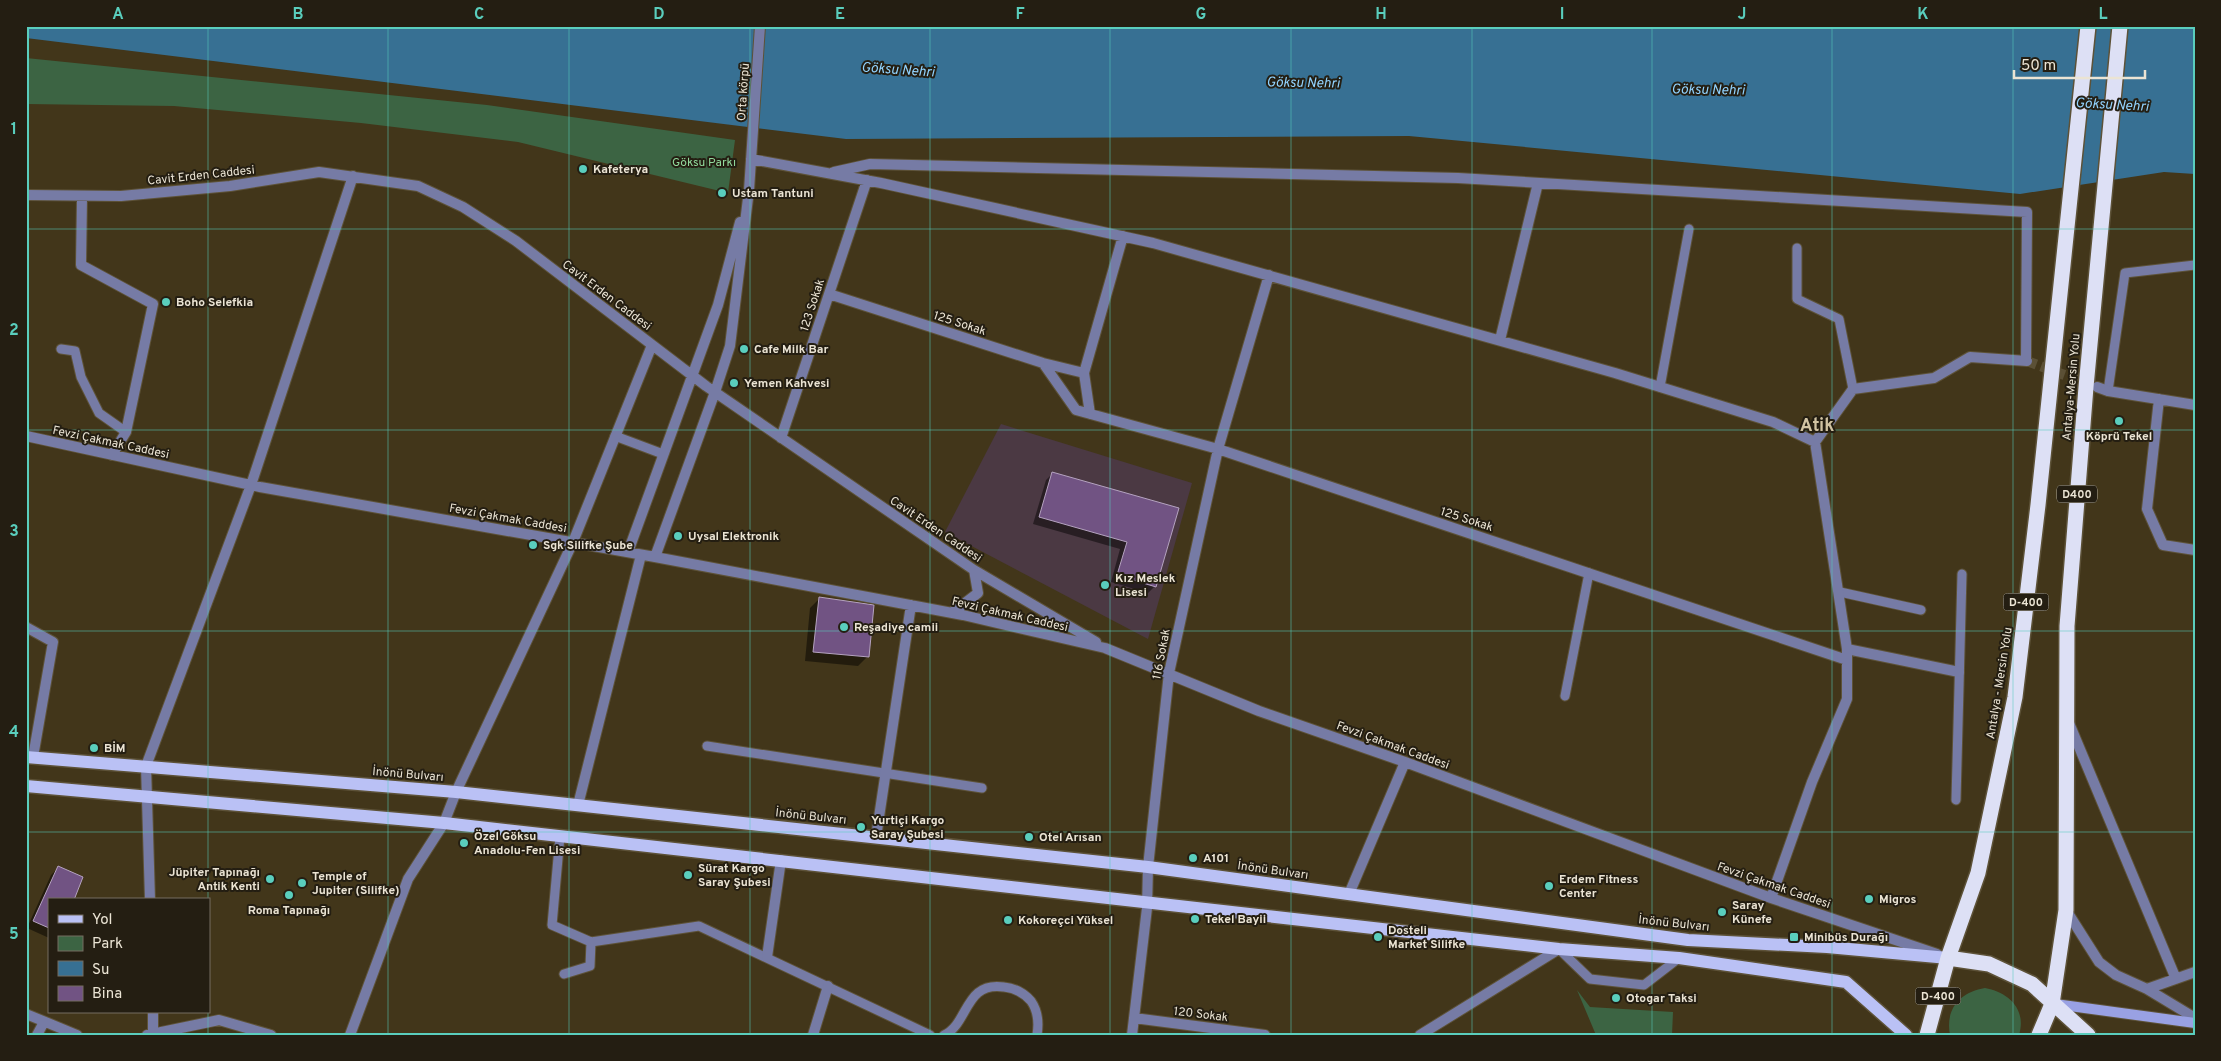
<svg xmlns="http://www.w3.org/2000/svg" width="2221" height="1061" font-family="Overpass,sans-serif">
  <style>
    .education { fill: #4b3943 }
    .green { fill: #3c6443 }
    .water { fill: #377093 }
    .shadow { fill: #0007 }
    .building { fill: #715383; stroke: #b5a3c0 }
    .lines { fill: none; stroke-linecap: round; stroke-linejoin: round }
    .street-tunnel { stroke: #5b5036; stroke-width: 10; stroke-dasharray: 10 5; stroke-linecap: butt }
    .lane-casing { stroke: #5d5238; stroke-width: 11 }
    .street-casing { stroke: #5d5238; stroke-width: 12 }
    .secondary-casing { stroke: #5d5238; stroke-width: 12 }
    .primary-casing { stroke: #5d5238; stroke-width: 15 }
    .highway-casing { stroke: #5d5238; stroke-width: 18 }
    .lane { stroke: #767ba5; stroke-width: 9 }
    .street { stroke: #767ba5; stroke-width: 10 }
    .secondary { stroke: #99a1e3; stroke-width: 10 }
    .primary { stroke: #bac1f5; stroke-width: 12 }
    .highway { stroke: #dde0f5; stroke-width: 15 }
    .grid { fill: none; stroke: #5acebd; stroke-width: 1; stroke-opacity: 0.55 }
    .poi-dot { fill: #5acebd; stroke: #241e12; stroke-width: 2 }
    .labels { text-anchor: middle; stroke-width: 4; stroke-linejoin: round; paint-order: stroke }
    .shield { fill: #241e12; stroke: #afa99a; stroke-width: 1 }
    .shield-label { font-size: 11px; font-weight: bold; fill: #ebe4d4 }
    .street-label { font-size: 12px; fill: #ebe4d4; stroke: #241e12 }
    .park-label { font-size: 12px; fill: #91d99c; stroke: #241e12 }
    .poi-label { font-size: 12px; font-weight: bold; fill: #ebe4d4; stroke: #241e12; text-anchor: start }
    .water-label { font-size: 14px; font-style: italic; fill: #92d3fe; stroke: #241e12 }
    .district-label { font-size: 18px; font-weight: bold; fill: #d1c3a3; stroke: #241e12 }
    .neatline { fill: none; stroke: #5acebd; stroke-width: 2 }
    .grid-label { font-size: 16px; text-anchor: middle; font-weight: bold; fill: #5acebd }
  </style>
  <rect width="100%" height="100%" fill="#42361a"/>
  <path class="education" d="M1001 424 1192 483 1148 639 945 532Z"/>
  <path class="green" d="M26 58 487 105 735 140 728 193 518 142 361 123 174 106 26 104Z
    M1985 988C2008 992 2027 1009 2019 1035H1950C1945 1009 1960 992 1985 988Z
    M1577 990 1590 1007 1673 1012 1672 1035H1596Z"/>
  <path class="water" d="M26 26H2195V174L2164 172 2020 194 1409 136 846 139 26 38Z"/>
  <path class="shadow" d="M1053 473 1177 509 1155 586 1148 593 1111 582 1120 549 1033 524 1046 480Z
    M819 599 868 656 858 666 805 661 810 608Z
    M58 868 49 900V938L27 928 51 875Z"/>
  <path class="building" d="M1052 472 1179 508 1156 587 1117 575 1127 542 1039 517Z
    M819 597 874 605 869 657 813 652Z
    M58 866 83 877 74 900H49V928L33 921Z"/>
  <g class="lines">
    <path class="street-tunnel" d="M2027 361 2091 385"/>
    <defs>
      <path id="lane" d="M1797 248V299L1839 319 1853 389
        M61 349 75 351 81 377 99 413 126 432
        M1660 387 1689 229
        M2108 391 2125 273 2195 265
        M615 436 663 454
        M1840 592 1921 610
        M1565 696 1589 573
        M707 746 982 788
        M1956 800 1962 574
        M560 836 552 925 591 942
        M1559 949 1590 979 1644 985 1679 958
        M564 974 590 966 591 942 699 926 930 1035
        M944 1035C969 1024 964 981 1004 987 1015 988 1024 993 1031 1001 1038 1011 1039 1023 1037 1035"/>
      <path id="street" d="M751 159 881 183 1153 243 1615 373 1773 422 1815 442 1847 649V699L1812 782 1771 898
        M834 172 870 164 1458 178 2027 212 2026 361
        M26 195 121 196 230 186 319 172 418 186 463 207 516 241 706 386 974 570 1096 642
        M82 197 81 265 153 304 126 432 112 455
        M829 294 1043 363 1084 373
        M1500 340 1538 183
        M1043 363 1076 410 1218 449 1847 660
        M2097 387 2108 391 2195 405
        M2159 399 2147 509 2163 545 2195 550
        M1090 414 1084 373 1123 236
        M26 436 260 487 655 557 963 615 1105 648 1259 711 1405 762 1771 898 1937 954
        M781 438 867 180
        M1815 442 1853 389 1934 378 1970 357 2027 361
        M628 552 718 305 740 222
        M655 557 715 392 730 346 749 190 760 26
        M952 613 978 593 974 570
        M26 627 53 642 33 757
        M1847 649 1959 672
        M2069 723 2176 979
        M578 805 641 555
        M876 837 911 605
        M1349 894 1405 762
        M150 900 146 766 251 485 353 176
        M2066 910 2099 962 2116 975 2147 989 2195 1018
        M767 957 781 860
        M2147 989 2195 972
        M153 1012V1033
        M26 1014 77 1035
        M1134 1018 1265 1035
        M37 1035 44 1022
        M147 1035 219 1020 271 1035
        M350 1035 408 879 444 823 456 792 573 542 652 345
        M813 1035 828 986
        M1132 1035 1147 908 1148 867 1169 673 1218 449 1269 275
        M1420 1035 1559 949"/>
      <path id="secondary" d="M2055 1004 2195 1023"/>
      <path id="primary" d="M26 757 456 792 1148 867 1688 940 1827 947 1948 958
        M26 786 444 823 1559 949 1679 958 1846 982 1906 1035"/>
      <path id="highway" d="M1948 958 1989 964 2032 984 2088 1035
        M1927 1035 1948 958 1978 873 2015 697 2038 505 2088 26
        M2039 1035 2052 1004 2066 910 2067 626 2086 387 2120 26"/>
    </defs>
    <use href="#lane" class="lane-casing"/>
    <use href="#street" class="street-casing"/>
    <use href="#secondary" class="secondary-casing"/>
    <use href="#primary" class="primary-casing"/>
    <use href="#highway" class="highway-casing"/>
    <use href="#lane" class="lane"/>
    <use href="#street" class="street"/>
    <use href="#secondary" class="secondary"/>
    <use href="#primary" class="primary"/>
    <use href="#highway" class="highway"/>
  </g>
  <path class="grid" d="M208 26V900M388 26V1035M569 26V1035M750 26V1035M930 26V1035M1110 26V1035M1291 26V1035M1472 26V1035M1652 26V1035M1832 26V1035M2013 26V1035M26 229H2195M26 430H2195M26 631H2195M26 832H2195M208 1012V1035"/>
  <g class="poi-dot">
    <circle cx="583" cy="169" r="5"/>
    <circle cx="722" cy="193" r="5"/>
    <circle cx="166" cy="302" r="5"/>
    <circle cx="744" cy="349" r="5"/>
    <circle cx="734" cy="383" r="5"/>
    <circle cx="2119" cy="421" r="5"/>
    <circle cx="678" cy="536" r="5"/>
    <circle cx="533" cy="545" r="5"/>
    <circle cx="1105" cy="585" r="5"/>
    <circle cx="844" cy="627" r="5"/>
    <circle cx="94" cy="748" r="5"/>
    <circle cx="861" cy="827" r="5"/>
    <circle cx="1029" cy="837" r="5"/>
    <circle cx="464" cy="843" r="5"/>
    <circle cx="1193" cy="858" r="5"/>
    <circle cx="688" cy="875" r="5"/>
    <circle cx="270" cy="879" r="5"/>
    <circle cx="302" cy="883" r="5"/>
    <circle cx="1549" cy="886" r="5"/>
    <circle cx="289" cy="895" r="5"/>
    <circle cx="1869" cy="899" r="5"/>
    <circle cx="1722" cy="912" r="5"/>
    <circle cx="1195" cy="919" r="5"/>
    <circle cx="1008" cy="920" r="5"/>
    <circle cx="1378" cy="937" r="5"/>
    <rect x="1789" y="932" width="10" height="10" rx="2.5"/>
    <circle cx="1616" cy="998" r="5"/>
  </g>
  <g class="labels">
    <g class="shield">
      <rect x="2057" y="485.5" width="40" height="17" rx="4"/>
      <rect x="2003.5" y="593.5" width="45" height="17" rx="4"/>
      <rect x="1915.5" y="987.5" width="45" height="17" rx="4"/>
    </g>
    <g class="shield-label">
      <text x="2077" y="498">D400</text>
      <text x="2026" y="606">D-400</text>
      <text x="1938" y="1000">D-400</text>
    </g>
    <g class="street-label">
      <text transform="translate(743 92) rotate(-86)" y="4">Orta körpü</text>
      <text transform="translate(201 175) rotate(-6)" y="4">Cavit Erden Caddesi</text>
      <text transform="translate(607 295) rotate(37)" y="4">Cavit Erden Caddesi</text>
      <text transform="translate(812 305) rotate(-72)" y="4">123 Sokak</text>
      <text transform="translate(960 323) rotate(18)" y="4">125 Sokak</text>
      <text transform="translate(2071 387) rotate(-85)" y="4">Antalya-Mersin Yolu</text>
      <text transform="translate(111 442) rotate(12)" y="4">Fevzi Çakmak Caddesi</text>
      <text transform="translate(508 518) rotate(10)" y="4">Fevzi Çakmak Caddesi</text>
      <text transform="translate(1467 519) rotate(18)" y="4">125 Sokak</text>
      <text transform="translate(936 529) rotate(34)" y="4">Cavit Erden Caddesi</text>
      <text transform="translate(1010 614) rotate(13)" y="4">Fevzi Çakmak Caddesi</text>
      <text transform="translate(1161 654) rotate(-79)" y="4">116 Sokak</text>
      <text transform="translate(1999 683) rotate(-81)" y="4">Antalya - Mersin Yolu</text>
      <text transform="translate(1393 745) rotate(20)" y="4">Fevzi Çakmak Caddesi</text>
      <text transform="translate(408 774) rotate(5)" y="4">İnönü Bulvarı</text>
      <text transform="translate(811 816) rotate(6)" y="4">İnönü Bulvarı</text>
      <text transform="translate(1273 870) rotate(8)" y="4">İnönü Bulvarı</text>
      <text transform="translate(1774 885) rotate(19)" y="4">Fevzi Çakmak Caddesi</text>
      <text transform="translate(1674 923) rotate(6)" y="4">İnönü Bulvarı</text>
      <text transform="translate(1201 1014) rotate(7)" y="4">120 Sokak</text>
    </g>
    <g class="park-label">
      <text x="704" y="166">Göksu Parkı</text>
    </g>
    <g class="poi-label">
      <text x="593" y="173">Kafeterya</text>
      <text x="732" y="197">Ustam Tantuni</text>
      <text x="176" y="306">Boho Selefkia</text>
      <text x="754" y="353">Cafe Milk Bar</text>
      <text x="744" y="387">Yemen Kahvesi</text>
      <text x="2119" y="440" text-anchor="middle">Köprü Tekel</text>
      <text x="688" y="540">Uysal Elektronik</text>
      <text x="543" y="549">Sgk Silifke Şube</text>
      <text x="1115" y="582">Kız Meslek<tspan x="1115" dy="14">Lisesi</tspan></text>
      <text x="854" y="631">Reşadiye camii</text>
      <text x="104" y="752">BİM</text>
      <text x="871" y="824">Yurtiçi Kargo<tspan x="871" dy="14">Saray Şubesi</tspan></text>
      <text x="474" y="840">Özel Göksu<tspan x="474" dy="14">Anadolu-Fen Lisesi</tspan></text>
      <text x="1039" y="841">Otel Arısan</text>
      <text x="1203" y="862">A101</text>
      <text x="698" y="872">Sürat Kargo<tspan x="698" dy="14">Saray Şubesi</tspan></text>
      <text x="260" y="876" text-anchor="end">Jüpiter Tapınağı<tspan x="260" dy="14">Antik Kenti</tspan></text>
      <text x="312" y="880">Temple of<tspan x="312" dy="14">Jupiter (Silifke)</tspan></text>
      <text x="1559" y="883">Erdem Fitness<tspan x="1559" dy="14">Center</tspan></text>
      <text x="1879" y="903">Migros</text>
      <text x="1732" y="909">Saray<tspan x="1732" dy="14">Künefe</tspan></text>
      <text x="289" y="914" text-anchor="middle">Roma Tapınağı</text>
      <text x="1205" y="923">Tekel Bayii</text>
      <text x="1018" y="924">Kokoreçci Yüksel</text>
      <text x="1388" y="934">Dosteli<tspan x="1388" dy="14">Market Silifke</tspan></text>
      <text x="1804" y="941">Minibüs Durağı</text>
      <text x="1626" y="1002">Otogar Taksi</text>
    </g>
    <g class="water-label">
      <text transform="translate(898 69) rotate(4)" y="5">Göksu Nehri</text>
      <text transform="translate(1303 82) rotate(1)" y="5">Göksu Nehri</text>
      <text transform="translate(1708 89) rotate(1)" y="5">Göksu Nehri</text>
      <text transform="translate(2112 104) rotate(3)" y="5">Göksu Nehri</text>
    </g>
    <g class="district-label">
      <text x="1817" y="431">Atik</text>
    </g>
  </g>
  <rect width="2221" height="1061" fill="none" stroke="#241e12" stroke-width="55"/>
  <rect x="48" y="898" width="162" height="115" fill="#241e12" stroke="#746d60"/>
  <rect x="58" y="915" width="25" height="8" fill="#bac1f5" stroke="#746d60"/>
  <text x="92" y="924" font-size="15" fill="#ebe4d4">Yol</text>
  <rect x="58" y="936" width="25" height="15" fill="#3c6443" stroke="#746d60"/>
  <text x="92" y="948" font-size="15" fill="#ebe4d4">Park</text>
  <rect x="58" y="961" width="25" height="15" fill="#377093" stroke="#746d60"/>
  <text x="92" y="974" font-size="15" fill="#ebe4d4">Su</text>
  <rect x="58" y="986" width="25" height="15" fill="#715383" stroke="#746d60"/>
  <text x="92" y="998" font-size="15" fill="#ebe4d4">Bina</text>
  <path d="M2014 70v8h131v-8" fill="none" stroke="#ebe4d4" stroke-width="2.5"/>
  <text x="2021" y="70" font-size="15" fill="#ebe4d4" stroke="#241e12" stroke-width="4" paint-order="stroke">50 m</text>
  <rect x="28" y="28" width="2166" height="1006" class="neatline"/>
  <g class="grid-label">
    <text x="118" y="19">A</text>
    <text x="298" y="19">B</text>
    <text x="479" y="19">C</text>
    <text x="659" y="19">D</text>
    <text x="840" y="19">E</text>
    <text x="1020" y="19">F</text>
    <text x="1201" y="19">G</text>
    <text x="1381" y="19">H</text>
    <text x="1562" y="19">I</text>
    <text x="1742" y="19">J</text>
    <text x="1923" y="19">K</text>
    <text x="2103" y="19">L</text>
    <text x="14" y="134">1</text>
    <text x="14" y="335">2</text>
    <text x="14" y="536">3</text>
    <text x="14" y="737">4</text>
    <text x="14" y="939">5</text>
  </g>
</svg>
